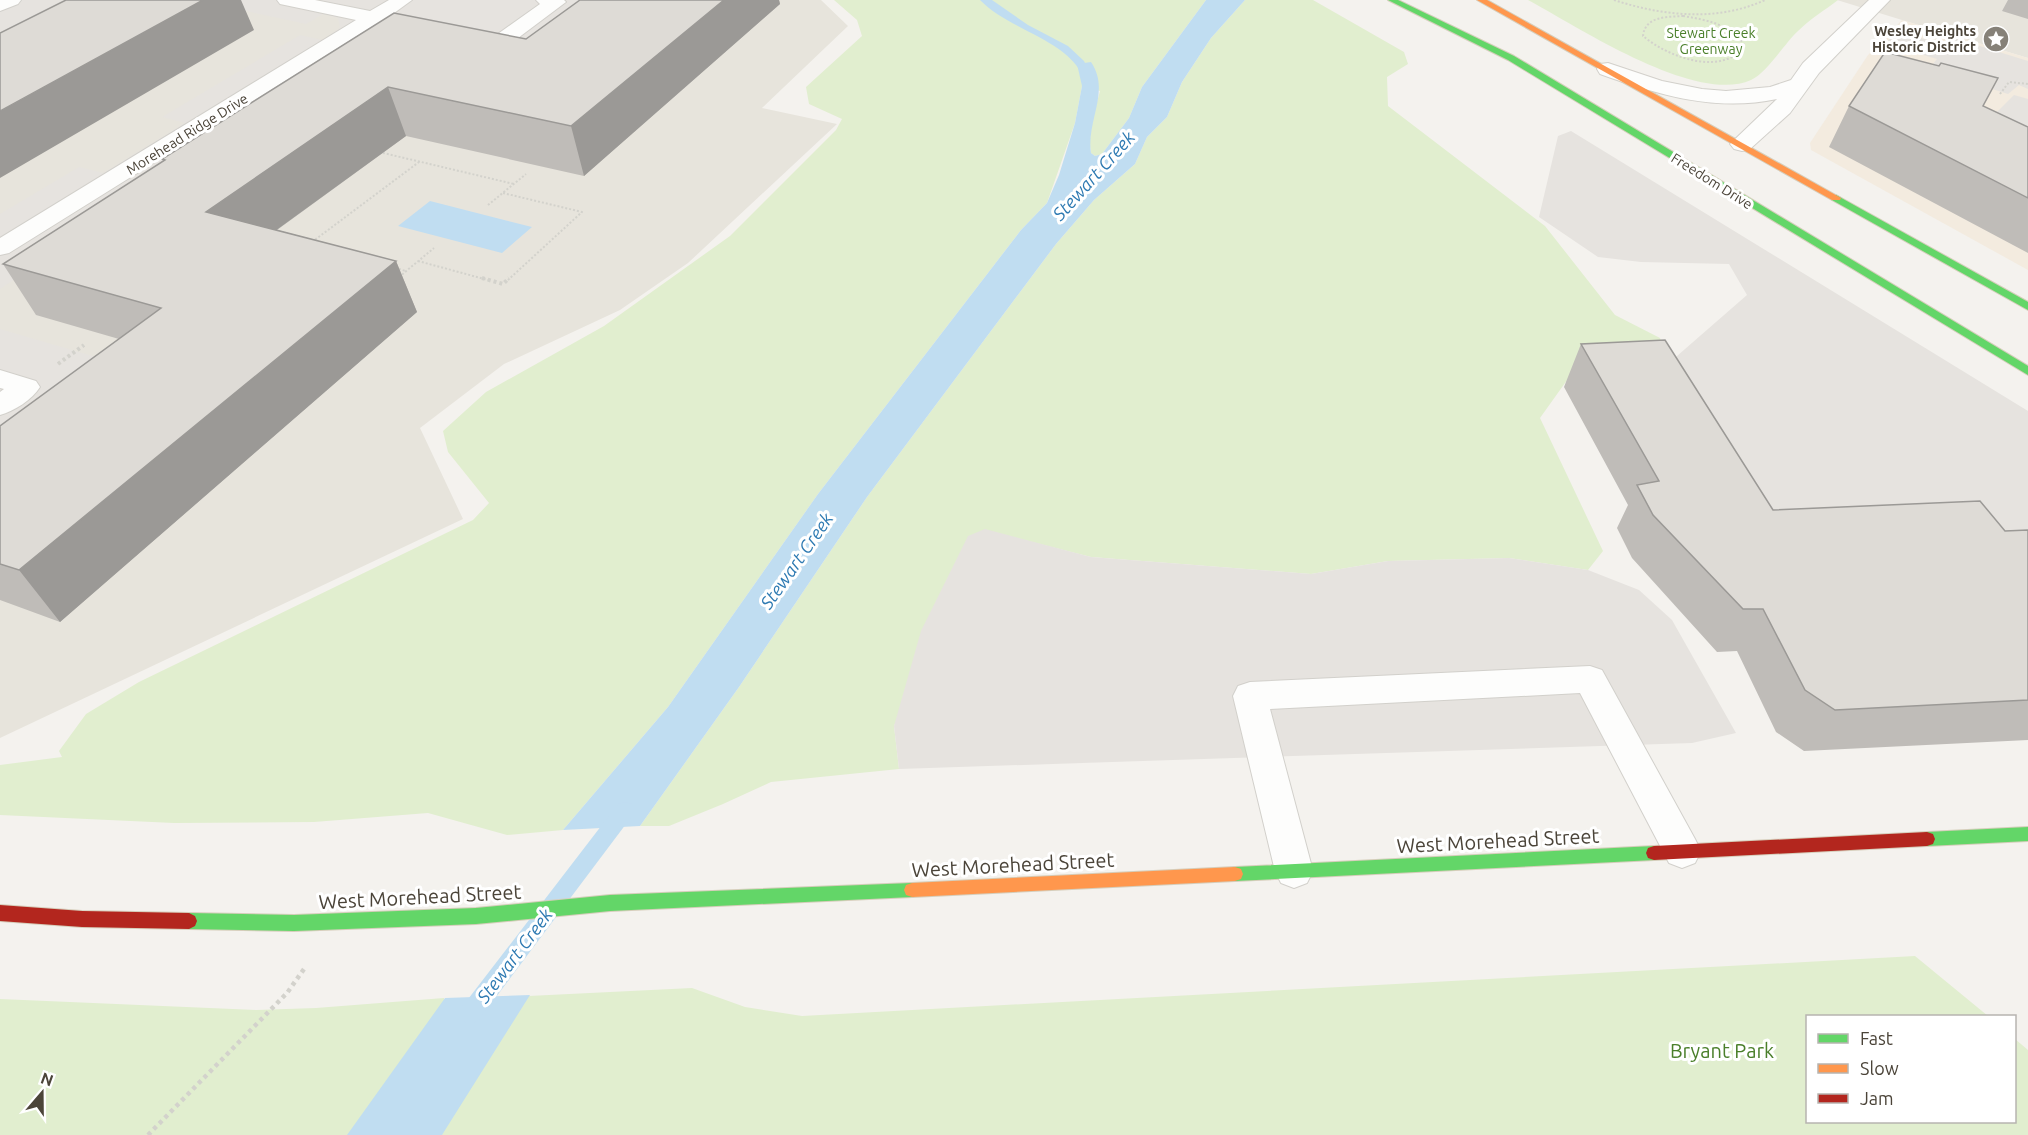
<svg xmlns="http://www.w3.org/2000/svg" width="2028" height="1135" font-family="Ubuntu,sans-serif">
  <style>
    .residential { fill: #e7e4dc }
    .commercial { fill: #f3ebdf }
    .green { fill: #e1eecf }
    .parking { fill: #e6e3df }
    .water { fill: #c0ddf1 }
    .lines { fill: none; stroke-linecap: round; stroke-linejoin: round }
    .stream { fill: #c0ddf1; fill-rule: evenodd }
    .lane-casing { stroke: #d2d0cb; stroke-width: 2 }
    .street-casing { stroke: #d2d0cb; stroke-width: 2 }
    .fast-casing { stroke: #d6cebb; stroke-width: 2 }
    .slow-casing { stroke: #d6cebb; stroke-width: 2 }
    .jam-casing { stroke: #d6cebb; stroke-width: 2 }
    .path-far2 { stroke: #d3d2cc; stroke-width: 2; stroke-dasharray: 2 2; stroke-linecap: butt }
    .path-far1 { stroke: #d3d2cc; stroke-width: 4; stroke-dasharray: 3 3; stroke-linecap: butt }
    .path { stroke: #d3d2cc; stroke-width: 4.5; stroke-dasharray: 4 4; stroke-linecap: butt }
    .lane { fill: #fdfdfc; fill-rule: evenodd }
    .street { fill: #fdfdfc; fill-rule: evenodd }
    .fast { fill: #63d668; fill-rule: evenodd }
    .slow { fill: #ff974d; fill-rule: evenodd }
    .jam { fill: #b3261e; fill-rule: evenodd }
    .wall { fill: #bfbcb8 }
    .shaded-wall { fill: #9b9996 }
    .building { fill: #dedbd6; stroke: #9b9996; stroke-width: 1.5 }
    .labels { text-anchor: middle; stroke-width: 6; stroke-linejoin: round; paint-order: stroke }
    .far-poi-label { font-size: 14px; font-weight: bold; fill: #4b4439; stroke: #fff; text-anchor: end }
    .far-park-label { font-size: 14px; fill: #4a7f2a; stroke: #fff }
    .far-street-label { font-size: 14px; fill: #4b4439; stroke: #fff }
    .water-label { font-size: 18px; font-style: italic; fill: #2e7ab2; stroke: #fff }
    .near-street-label { font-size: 20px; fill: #4b4439; stroke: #fff }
    .near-park-label { font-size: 20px; fill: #4a7f2a; stroke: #fff }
  </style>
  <rect width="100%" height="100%" fill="#f4f2ee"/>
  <path class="residential" d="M0 0H821L848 26 762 108 837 124 688 263 620 310 504 364 420 428 463 519 0 738Z
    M1837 0H2028V58L1902 20Z"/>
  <path class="commercial" d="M1902 20 2028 58V270L1811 150 1810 143 1868 55Z"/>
  <path class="green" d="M834 0H1206L1142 87 1129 118 1102 154 1095 156 1091 153C1087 132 1095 111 1100 91L1082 86 1075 123 1047 203 1021 230 818 494 668 707 563 830 507 835 428 813 314 822 174 823 0 815V765L62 757 59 751 86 714 139 682 473 520 489 503 448 452 443 431 486 392 604 326 730 236 836 130 842 119 809 104 806 87 862 36 857 20Z
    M1245 0H1313L1404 52 1408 64 1387 77 1388 106 1545 226 1615 315 1660 338 1667 357 1570 376 1540 418 1603 551 1588 570 1509 558 1388 561 1311 574 1091 557 985 530 894 726 899 769 771 782 723 804 669 826H640L739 687 867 497 1056 244 1094 200 1135 164 1147 137 1167 117 1182 82 1211 38Z
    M1528 0H1838C1825 10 1810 19 1798 31 1784 44 1767 73 1751 80 1696 105 1578 27 1528 0Z
    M1915 956 1988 1016H1808V1122H2014L2015 1039 2028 1050V1135H0V999L256 1010 316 1008 444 998V1000L692 988 745 1007 802 1016Z"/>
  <path class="parking" d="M0 0H156L0 82Z
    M195 0H595L613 4 106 219 0 289V214L79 167 103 173 185 123 162 117 300 35 322 40 340 28 338 18 323 14 306 24Z
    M1897 31 1944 45 1954 38 2028 61V89L2019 85 2008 94 1929 69 1937 59 1885 44Z
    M2014 95 2028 99V170L1991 118Z
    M1571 131 2028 411V559L1748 553 1646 383 1747 295 1729 264 1641 262 1598 257 1539 217 1558 136Z
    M0 329 96 357 0 455Z
    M985 529 1091 557 1311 574 1388 561 1509 558 1588 570 1639 590 1672 620 1736 733 1692 743 899 769 894 726 921 631 968 536Z"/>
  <path class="water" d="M1206 0H1245L1211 38 1182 82 1167 117 1147 137 1135 164 1094 200 1056 244 867 497 739 687 640 826 563 830 668 707 818 494 1021 230 1047 203 1059 175 1075 123 1082 86 1077 64 1091 62C1111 91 1086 121 1091 153L1095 156 1102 154 1129 118 1142 87Z
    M430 201 532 227 502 253 398 226Z
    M530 995 442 1135H347L445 998Z"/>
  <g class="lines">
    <path class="stream" d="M980 0H992L1028 25 1068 46 1084 61 1095 83 1094 85H1086C1082 78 1081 71 1076 65 1054 37 1006 27 980 0Z
      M625 802 632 804 635 810 632 816 478 1021 470 1024 462 1021 459 1014 462 1007 618 804Z"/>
    <defs>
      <path id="lane" d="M0 0H21L18 4 0 11Z
        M277 0H315L370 11 389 0H412L390 16 393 20 390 24H376L9 253 0 255V238L356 20 280 4Z
        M536 0H564L566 2 506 47C493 51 476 45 463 41L460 37 463 33 470 31 495 36 540 4Z
        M0 370 36 381 40 387C32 400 14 411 0 415V392L4 389 0 388Z
        M1590 666 1602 670 1695 839 1701 851 1695 863 1682 868 1669 863 1580 693 1270 709 1313 871 1307 883 1294 888 1281 883 1275 871 1233 696 1238 686 1250 682Z"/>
      <path id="street" d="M1869 0H1890L1819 73 1790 113 1750 149 1742 151 1734 149 1730 144 1777 99C1716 112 1658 95 1600 74L1597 69 1600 64 1608 63 1662 81 1702 89 1726 91 1770 87 1791 80 1803 63Z"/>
      <path id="fast" d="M1388 0H1398L1514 56 2028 366V375L1508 60Z
        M1836 195 2028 302V310L1832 200V196Z
        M2028 827V841L1927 846 1921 844 1919 839 1921 834 1927 832Z
        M1654 846 1660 848 1662 853 1660 858 1654 860 1235 881 1229 879 1227 874 1229 869 1235 867Z
        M912 883 918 885 920 890 918 895 912 897 610 911 476 924 294 931 189 929 183 926 181 921 183 916 189 913 294 915 476 908 610 895Z"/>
      <path id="slow" d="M1477 0H1487L1841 198 1840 200H1832Z
        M1235 867 1241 869 1243 874 1241 879 1235 881 912 897 906 895 904 890 906 885 912 883Z"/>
      <path id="jam" d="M1927 832 1933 834 1935 839 1933 844 1927 846 1654 860 1648 858 1646 853 1648 848 1654 846Z
        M0 905 82 911 189 913 195 916 197 921 195 926 189 929 82 927 0 921Z"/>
    </defs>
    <use href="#lane" class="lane-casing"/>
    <use href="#street" class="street-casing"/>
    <use href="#fast" class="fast-casing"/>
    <use href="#slow" class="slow-casing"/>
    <use href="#jam" class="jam-casing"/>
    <path class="path-far2" d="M1614 0C1663 16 1717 22 1765 0
      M1683 16C1707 20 1731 24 1745 46 1721 77 1668 57 1643 36 1645 16 1667 17 1683 16Z
      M2000 94 2009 82 2028 84
      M379 152 514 184
      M503 193 582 212 508 280
      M488 205 526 174
      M312 242 419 162
      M418 261 488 280
      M395 268 406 271
      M399 277 434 248"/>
    <path class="path-far1" d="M482 278 503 284 509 278
      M58 364 84 345"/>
    <path class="path" d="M148 1135 287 993 304 969"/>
    <use href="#lane" class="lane"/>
    <use href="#street" class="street"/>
    <use href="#fast" class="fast"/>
    <use href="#slow" class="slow"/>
    <use href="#jam" class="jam"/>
  </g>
  <path class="wall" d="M580 0H779L780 4 584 176 406 136 277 230 396 261 417 312 60 622 0 600V426L119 339 36 315 3 264 163 161 162 159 526 39Z
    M2008 0H2028V19L2002 11Z
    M1849 106H1983L2028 127V253L1829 147Z
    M1581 344 1773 510 2005 531 2028 530V740L1804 751 1776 732 1737 651 1717 652 1632 558 1617 528 1628 505 1564 387Z"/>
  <path class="shaded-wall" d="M203 0H241L254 30 0 178V111Z
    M724 0H779L780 4 584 176 571 126Z
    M388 87 406 136 231 263 206 212Z
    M396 261 417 312 60 622 19 570Z"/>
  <path class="building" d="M66 0H203L0 111V33Z
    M580 0H724L571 126 388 87 206 212 396 261 19 570 0 564V426L161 308 3 264 165 160 162 159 394 13 526 39Z
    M1885 52 1939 66 1941 63 1998 78 1983 106 2028 127V198L1849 106Z
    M1665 340 1773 510 1980 501 2005 531 2028 530V700L1835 710 1805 690 1763 609H1743L1653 515 1637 485 1659 481 1581 344Z"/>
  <defs>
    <symbol id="sight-disc" viewBox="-11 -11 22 22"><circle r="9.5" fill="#868178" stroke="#fff"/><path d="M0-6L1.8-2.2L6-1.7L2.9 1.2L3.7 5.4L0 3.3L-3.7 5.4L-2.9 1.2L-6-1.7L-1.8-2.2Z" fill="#fff"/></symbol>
  </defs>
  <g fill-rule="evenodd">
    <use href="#sight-disc" x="1981" y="24" width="30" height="30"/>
  </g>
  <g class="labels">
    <g class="far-poi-label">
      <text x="1976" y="36">Wesley Heights<tspan x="1976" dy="16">Historic District</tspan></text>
    </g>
    <g class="far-park-label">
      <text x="1711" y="38">Stewart Creek<tspan x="1711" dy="16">Greenway</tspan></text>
    </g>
    <g class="far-street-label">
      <text transform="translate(187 134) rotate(-32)" y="5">Morehead Ridge Drive</text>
      <text transform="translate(1712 181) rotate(32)" y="5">Freedom Drive</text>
    </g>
    <g class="water-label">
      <text transform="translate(1094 176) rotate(-48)" y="6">Stewart Creek</text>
      <text transform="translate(797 561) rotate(-55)" y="6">Stewart Creek</text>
      <text transform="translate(515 956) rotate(-53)" y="6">Stewart Creek</text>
    </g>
    <g class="near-street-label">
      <text transform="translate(1498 841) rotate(-3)" y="7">West Morehead Street</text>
      <text transform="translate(1013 865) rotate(-3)" y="7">West Morehead Street</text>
      <text transform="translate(420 897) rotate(-3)" y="7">West Morehead Street</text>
    </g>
    <g class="near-park-label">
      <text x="1722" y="1058">Bryant Park</text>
    </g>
  </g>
  <rect x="1806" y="1015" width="210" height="108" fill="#ffffff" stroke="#b7b4b0" stroke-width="1.5"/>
  <rect x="1818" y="1034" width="30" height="9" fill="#63d668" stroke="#b7b4b0" stroke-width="1.5"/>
  <text x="1860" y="1045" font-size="18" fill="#4b4439">Fast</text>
  <rect x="1818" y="1064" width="30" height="9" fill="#ff974d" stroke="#b7b4b0" stroke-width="1.5"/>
  <text x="1860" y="1075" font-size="18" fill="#4b4439">Slow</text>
  <rect x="1818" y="1094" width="30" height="9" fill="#b3261e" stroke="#b7b4b0" stroke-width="1.5"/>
  <text x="1860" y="1105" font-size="18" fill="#4b4439">Jam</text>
  <g transform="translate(42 1093) rotate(20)" stroke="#ffffff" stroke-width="4.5" paint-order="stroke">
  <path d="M0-4.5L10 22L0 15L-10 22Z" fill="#4b4439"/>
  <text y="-9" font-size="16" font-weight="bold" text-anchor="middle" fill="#4b4439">N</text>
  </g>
</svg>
